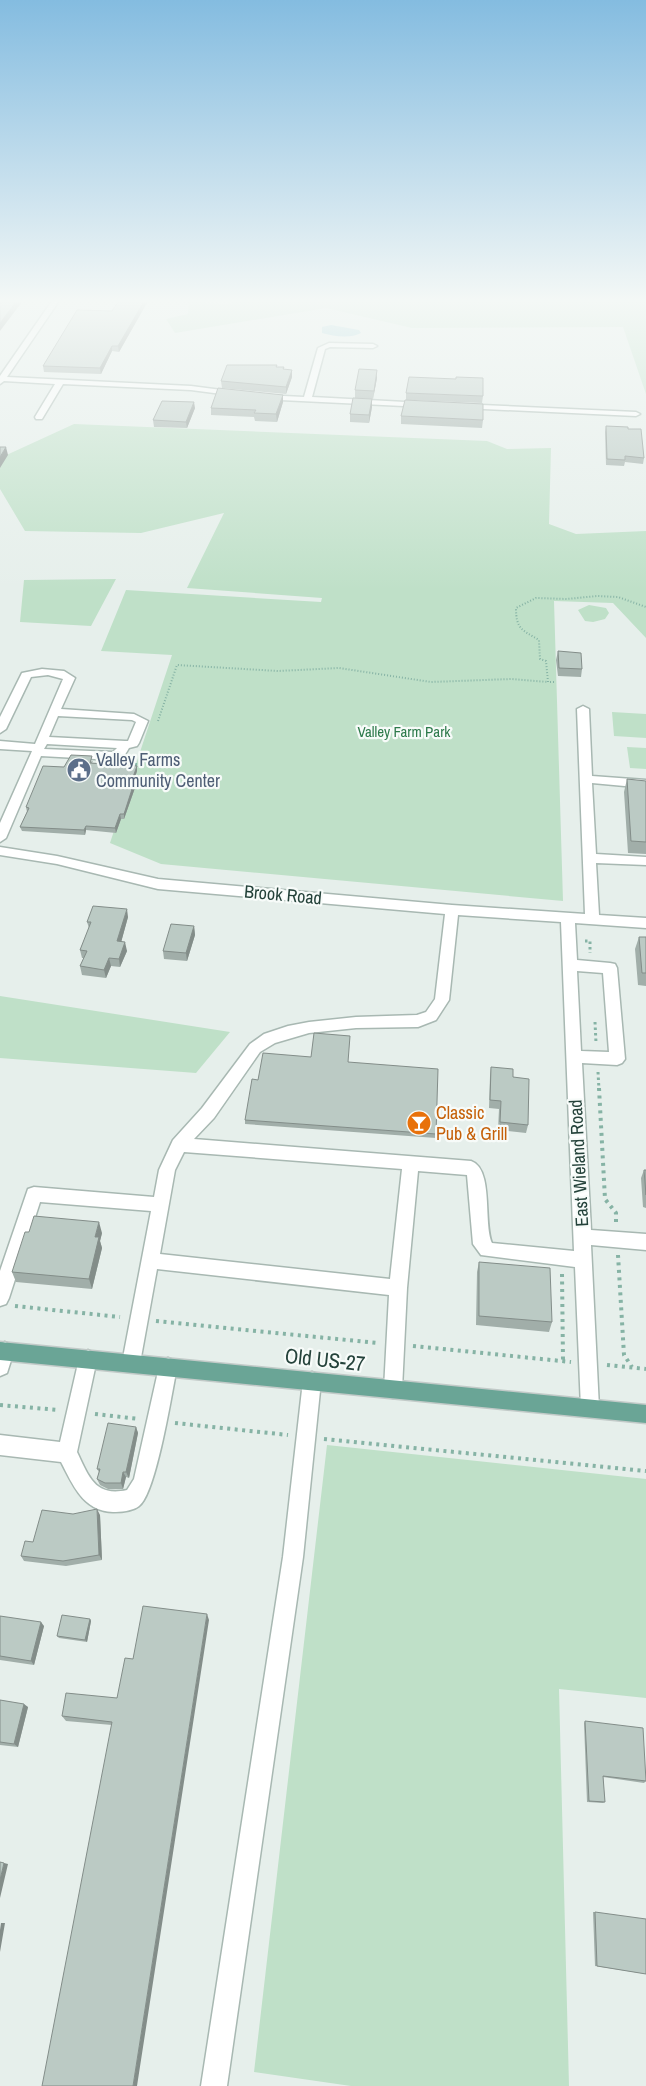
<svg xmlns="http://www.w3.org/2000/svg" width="646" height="2086" font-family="'Archivo Narrow',sans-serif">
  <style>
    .green { fill: #bfe0c8 }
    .water { fill: #8ec9d4 }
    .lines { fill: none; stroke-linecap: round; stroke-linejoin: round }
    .minor-casing { stroke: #a8b8b2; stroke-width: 3 }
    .major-casing { stroke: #c2cac8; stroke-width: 3 }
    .path-far2 { stroke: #86b3a5; stroke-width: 2; stroke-dasharray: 1 2; stroke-linecap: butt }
    .path-far1 { stroke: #86b3a5; stroke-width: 3; stroke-dasharray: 2.5 3; stroke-linecap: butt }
    .path { stroke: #86b3a5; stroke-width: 4; stroke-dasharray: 3 4.5; stroke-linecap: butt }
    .minor { fill: #fff; fill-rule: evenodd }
    .major { fill: #6aa596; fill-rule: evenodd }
    .wall { fill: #a1aea9 }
    .shaded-wall { fill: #838d89 }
    .building { fill: #bbcac4; stroke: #838d89 }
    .labels { text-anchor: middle; stroke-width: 4.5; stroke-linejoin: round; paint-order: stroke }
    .far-park-label { font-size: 15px; fill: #2d7a4b; stroke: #f7fbf9 }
    .service-label { font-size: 18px; fill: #4e5e75; stroke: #f7fbf9; text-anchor: start }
    .street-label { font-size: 18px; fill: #24423a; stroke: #f7fbf9 }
    .food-label { font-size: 18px; fill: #c56008; stroke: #f7fbf9; text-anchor: start }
    .near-street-label { font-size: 21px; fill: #24423a; stroke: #f7fbf9 }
  </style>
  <rect width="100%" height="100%" fill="#e6efeb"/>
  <path class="green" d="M254 298H646V394L623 327 412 328 326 308 175 333 166 319 188 314 189 301 226 304Z
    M74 424 487 441 507 449 551 448 549 524 576 534 646 531V638L613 603 554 601 563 901 161 864 110 843 172 655 101 651 126 590 321 602 322 598 187 588 224 513 141 533 25 531 0 489V458Z
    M116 579 91 626 20 622 24 580Z
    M589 605 606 608 609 613 605 619 593 622 585 621 578 610Z
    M612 712 646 714V738L614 736Z
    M627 747 646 748V769L630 768Z
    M0 996 230 1032 196 1073 0 1058Z
    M327 1445 646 1479V1698L559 1689 569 2086H351L254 2072Z"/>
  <path class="water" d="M331 325 359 330 361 333C350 339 333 336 322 333V327Z"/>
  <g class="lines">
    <defs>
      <path id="minor" d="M54 298H61L7 377 191 386 237 392 241 394 237 396 191 390 63 384 42 419H36L35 417 55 384 4 381 0 384V376Z
        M329 343 373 344 377 346 373 348 330 347 325 349 312 397 424 403 428 405 424 407 260 399V395H263L304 397 318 348Z
        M459 404 636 412 640 414 636 416 462 408 458 406Z
        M42 669 64 671 75 678 61 709 134 714 148 721 139 743 137 746 129 748 123 758 113 760 41 756 6 838 0 842V823L32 751 0 749V741L35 744 63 679 48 675 31 677 6 729 0 733V717L22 673ZM58 716 132 720 136 722 128 741H125L49 737ZM47 744 117 748 113 752 44 749Z
        M583 706 589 709 592 776 646 780V788L592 783 596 854 646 857V865L596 863 599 915 646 918V928L575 923 577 960 610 963 615 964 617 968 625 1059 622 1063 617 1065 582 1063 591 1230 646 1234V1250L591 1245 599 1408 597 1415 590 1417 583 1415 581 1408 575 1267 481 1255 473 1244 467 1175 418 1171 407 1288 402 1389 400 1395 393 1398 386 1395 384 1389 389 1295 157 1269 140 1363 138 1369 131 1372 124 1369 122 1363 151 1211 40 1202 9 1298 6 1304 0 1306V1271L28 1189 34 1187 154 1197 159 1170 173 1140 202 1108 250 1044 264 1034 288 1026 309 1022 356 1017 417 1015 426 1012 435 999 445 914 158 889 57 864 0 855V847L57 856 158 879 452 905 585 914 577 709ZM458 915 561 922 574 1251 492 1243C483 1223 494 1169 471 1161L194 1139 214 1118 260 1052 275 1043 309 1033 356 1028 418 1027 436 1020 449 1000ZM577 971 603 973 609 1052 581 1051ZM184 1152 402 1169 390 1279 160 1254 175 1170Z
        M5 1342 11 1345 14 1351 7 1373 0 1376V1344Z
        M88 1350 94 1353 97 1359 77 1452C89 1477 95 1497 127 1490L134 1479 159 1367 161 1361 168 1358 175 1361 177 1367C172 1392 156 1494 139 1506 133 1511 120 1512 113 1512 83 1511 73 1485 61 1462L0 1455V1435L60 1442 79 1359 82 1353Z
        M312 1372 319 1375 321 1381 303 1557 227 2086H201L283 1557 303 1381 305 1375Z"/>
      <path id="major" d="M0 1342 646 1405V1423L0 1360Z"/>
    </defs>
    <use href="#minor" class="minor-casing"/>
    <use href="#major" class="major-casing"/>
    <path class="path-far2" d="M554 682H548L546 661 540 659 539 640C522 630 516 629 516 608L536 598 567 599 597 596 618 597 646 607
      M158 721 177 665 278 671 339 668 431 682 511 679 548 682
      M146 755 148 750"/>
    <path class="path-far1" d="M129 764 143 765 147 754
      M585 941H590V953
      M595 1022 596 1043
      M598 1072 599 1090"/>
    <path class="path" d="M599 1088 605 1199 616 1213V1222
      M618 1255 624 1355 632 1367
      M562 1274 563 1361
      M15 1306 120 1317
      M156 1321 377 1343
      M413 1346 571 1362
      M607 1365 646 1369
      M0 1405 59 1410
      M95 1414 139 1419
      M175 1423 288 1435
      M324 1439 646 1471"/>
    <use href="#minor" class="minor"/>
    <use href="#major" class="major"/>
  </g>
  <path class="wall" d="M121 298H148V301L119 352 112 351 101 374 44 372 43 366 112 311Z
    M277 365V367H284V370H292V377L286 394 222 388 221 381Z
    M377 378 373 399 355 398V390Z
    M406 393 483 396 482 403 406 400Z
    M372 399V407L369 423 350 422V414Z
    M283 402 277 422 255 421 254 417 211 415V408Z
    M195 408 187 428 154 427 153 420Z
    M401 416 483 420 482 428 401 424Z
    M606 426 628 429 644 458 643 464 625 462 624 466 606 465 605 432Z
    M558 651 582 669 581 677 558 676 556 660Z
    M93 761 92 763 137 766V771L134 780 136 785 124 819H121L116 833 86 830 85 835 22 831 20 827 27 812 26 807 64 767Z
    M627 779 646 781V854L628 853 624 792Z
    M128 917 121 942 127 951 120 967 111 966 106 978 82 975 80 966 84 958H82L80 950 89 928 87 922Z
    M194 926 195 935 187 961 164 959 163 951Z
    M639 937H646V986L638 985 635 949Z
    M348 1062 436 1134V1138L245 1124V1120L258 1080Z
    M491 1067 513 1077 528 1125 526 1133 498 1130 499 1109 489 1108 490 1076Z
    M644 1170H646V1208L643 1207 641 1178Z
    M102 1233 100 1241 102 1248 92 1289 16 1282 12 1272Z
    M479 1262 552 1322 549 1332 476 1325 477 1272Z
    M136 1427 138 1433 129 1478 126 1477 123 1489H108L100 1485 97 1479 99 1472 97 1469Z
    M73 1514 100 1515 102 1560 66 1566 24 1561 21 1556 33 1542Z
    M0 1616 44 1626 34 1665 0 1660Z
    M90 1619 91 1621 87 1642 59 1638 57 1636Z
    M209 1620 112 1725 66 1721 62 1716 117 1698 133 1659Z
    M0 1700 28 1707 18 1747 0 1745Z
    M585 1721 646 1781 644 1783 603 1777 605 1802 603 1803 587 1802 584 1723Z
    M593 1912H595L646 1974 595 1966Z"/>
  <path class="shaded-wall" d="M19 298H25L0 331V323Z
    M146 298H148V301L119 352 118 346Z
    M112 346V351L101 374 100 368Z
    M292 370V377L286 394V387Z
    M377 370V378L373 399 374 391Z
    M283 395V402L277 422 276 414Z
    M372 399V407L369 423V415Z
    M194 402 195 408 187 428 186 422Z
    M6 447 8 455 0 468V457Z
    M137 766V771L133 784 132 780Z
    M135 780 136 785 124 819V814Z
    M120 814 121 819 116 833 115 828Z
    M86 826V830L85 835 84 830Z
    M127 909 128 917 119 950 117 941Z
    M194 926 195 935 187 961 186 953Z
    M125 942 127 951 120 967 119 959Z
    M109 958 111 966 106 978 104 970Z
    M99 1222 102 1233 100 1241 102 1248 92 1289 89 1279 95 1237Z
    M136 1427 138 1433 129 1478 126 1472Z
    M123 1472 126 1477 123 1489 121 1483Z
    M97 1509 100 1515 102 1560 99 1555Z
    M207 1614 209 1620 137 2086H133Z
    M90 1619 91 1621 87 1642 85 1640Z
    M41 1622 44 1626 34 1665 31 1661Z
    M24 1704 28 1707 18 1747 14 1744Z
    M4 1863 8 1864 0 1898V1880Z
    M1 1923H5L0 1952V1930Z"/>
  <path class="building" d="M1 298H19L0 323V299Z
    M121 298H146L118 346H112L100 368 43 366 77 310 112 311Z
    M227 365H277L276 367H284L283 369 292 370 286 387 221 381Z
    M359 369 377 370 374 391 355 390Z
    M409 377 456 379V377L483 378V396L406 393Z
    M218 388 283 395 276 414 254 413 256 410 211 408Z
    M353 398 372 399 369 415 350 414Z
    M405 400 483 404V420L401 416Z
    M162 401 194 402 186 422 153 420Z
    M606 426 628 427V429H641L644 458 625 456V460L607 459Z
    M0 447H6L0 457Z
    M558 651 581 653 582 669 559 668Z
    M71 755 92 756 90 763 137 766 132 780H135L124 814H120L115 828 86 826 84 830 20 827 29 808 26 807 43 766 64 767Z
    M627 779 646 781V842L631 841Z
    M93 906 127 909 117 941 125 942 119 959 109 958 104 970 80 966 87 951 80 950 91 922H87Z
    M171 924 194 926 186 953 163 951Z
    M639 937H646V973H642Z
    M314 1033 350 1036 348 1062 438 1069 436 1134 245 1120 252 1079 258 1080 263 1053 311 1057Z
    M491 1067 513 1069V1077L529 1079 528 1125 500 1122 501 1101 490 1100Z
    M644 1170H646V1195Z
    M34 1216 99 1222 95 1237H99L89 1279 12 1272 25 1232H29Z
    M479 1262 550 1268 552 1322 479 1316Z
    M108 1423 136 1427 126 1472H123L121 1483H105L97 1479 100 1469H97Z
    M97 1509 99 1555 63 1561 21 1556 25 1541 33 1542 42 1510 73 1514Z
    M143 1606 207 1614 133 2086H42L112 1722 62 1716 66 1693 117 1698 125 1658 133 1659Z
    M62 1615 90 1619 85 1640 57 1636Z
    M0 1616 41 1622 31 1661 0 1656Z
    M0 1700 24 1704 14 1744 0 1742Z
    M585 1721 643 1728 646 1781 603 1776 605 1802 589 1801Z
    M0 1862 4 1863 0 1880Z
    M595 1912 646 1919V1974L597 1966Z"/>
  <linearGradient id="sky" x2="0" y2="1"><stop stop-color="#84bce0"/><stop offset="0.51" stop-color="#f4f8f6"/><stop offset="1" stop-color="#f4f8f6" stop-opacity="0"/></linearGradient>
  <rect width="646" height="590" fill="url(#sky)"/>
  <defs>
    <symbol id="civic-disc" viewBox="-11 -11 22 22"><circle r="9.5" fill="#5c6f8a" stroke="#f7fbf9"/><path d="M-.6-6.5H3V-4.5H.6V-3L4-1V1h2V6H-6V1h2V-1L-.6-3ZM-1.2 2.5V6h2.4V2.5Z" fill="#fff"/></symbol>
    <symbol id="bar-disc" viewBox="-11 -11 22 22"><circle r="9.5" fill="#e8710a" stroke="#f7fbf9"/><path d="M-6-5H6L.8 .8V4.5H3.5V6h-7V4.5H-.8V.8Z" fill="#fff"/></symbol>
  </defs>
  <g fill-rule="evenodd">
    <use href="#civic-disc" x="65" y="756" width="28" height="28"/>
    <use href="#bar-disc" x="405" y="1109" width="28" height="28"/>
  </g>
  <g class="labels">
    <g class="far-park-label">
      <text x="404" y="737">Valley Farm Park</text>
    </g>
    <g class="service-label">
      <text x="96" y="766">Valley Farms<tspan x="96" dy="21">Community Center</tspan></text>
    </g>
    <g class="street-label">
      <text transform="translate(283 895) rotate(5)" y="6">Brook Road</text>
      <text transform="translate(579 1163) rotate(-93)" y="6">East Wieland Road</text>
    </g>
    <g class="food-label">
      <text x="436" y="1119">Classic<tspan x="436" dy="21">Pub &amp; Grill</tspan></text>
    </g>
    <g class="near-street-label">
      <text transform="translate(325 1360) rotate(6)" y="7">Old US-27</text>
    </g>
  </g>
</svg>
